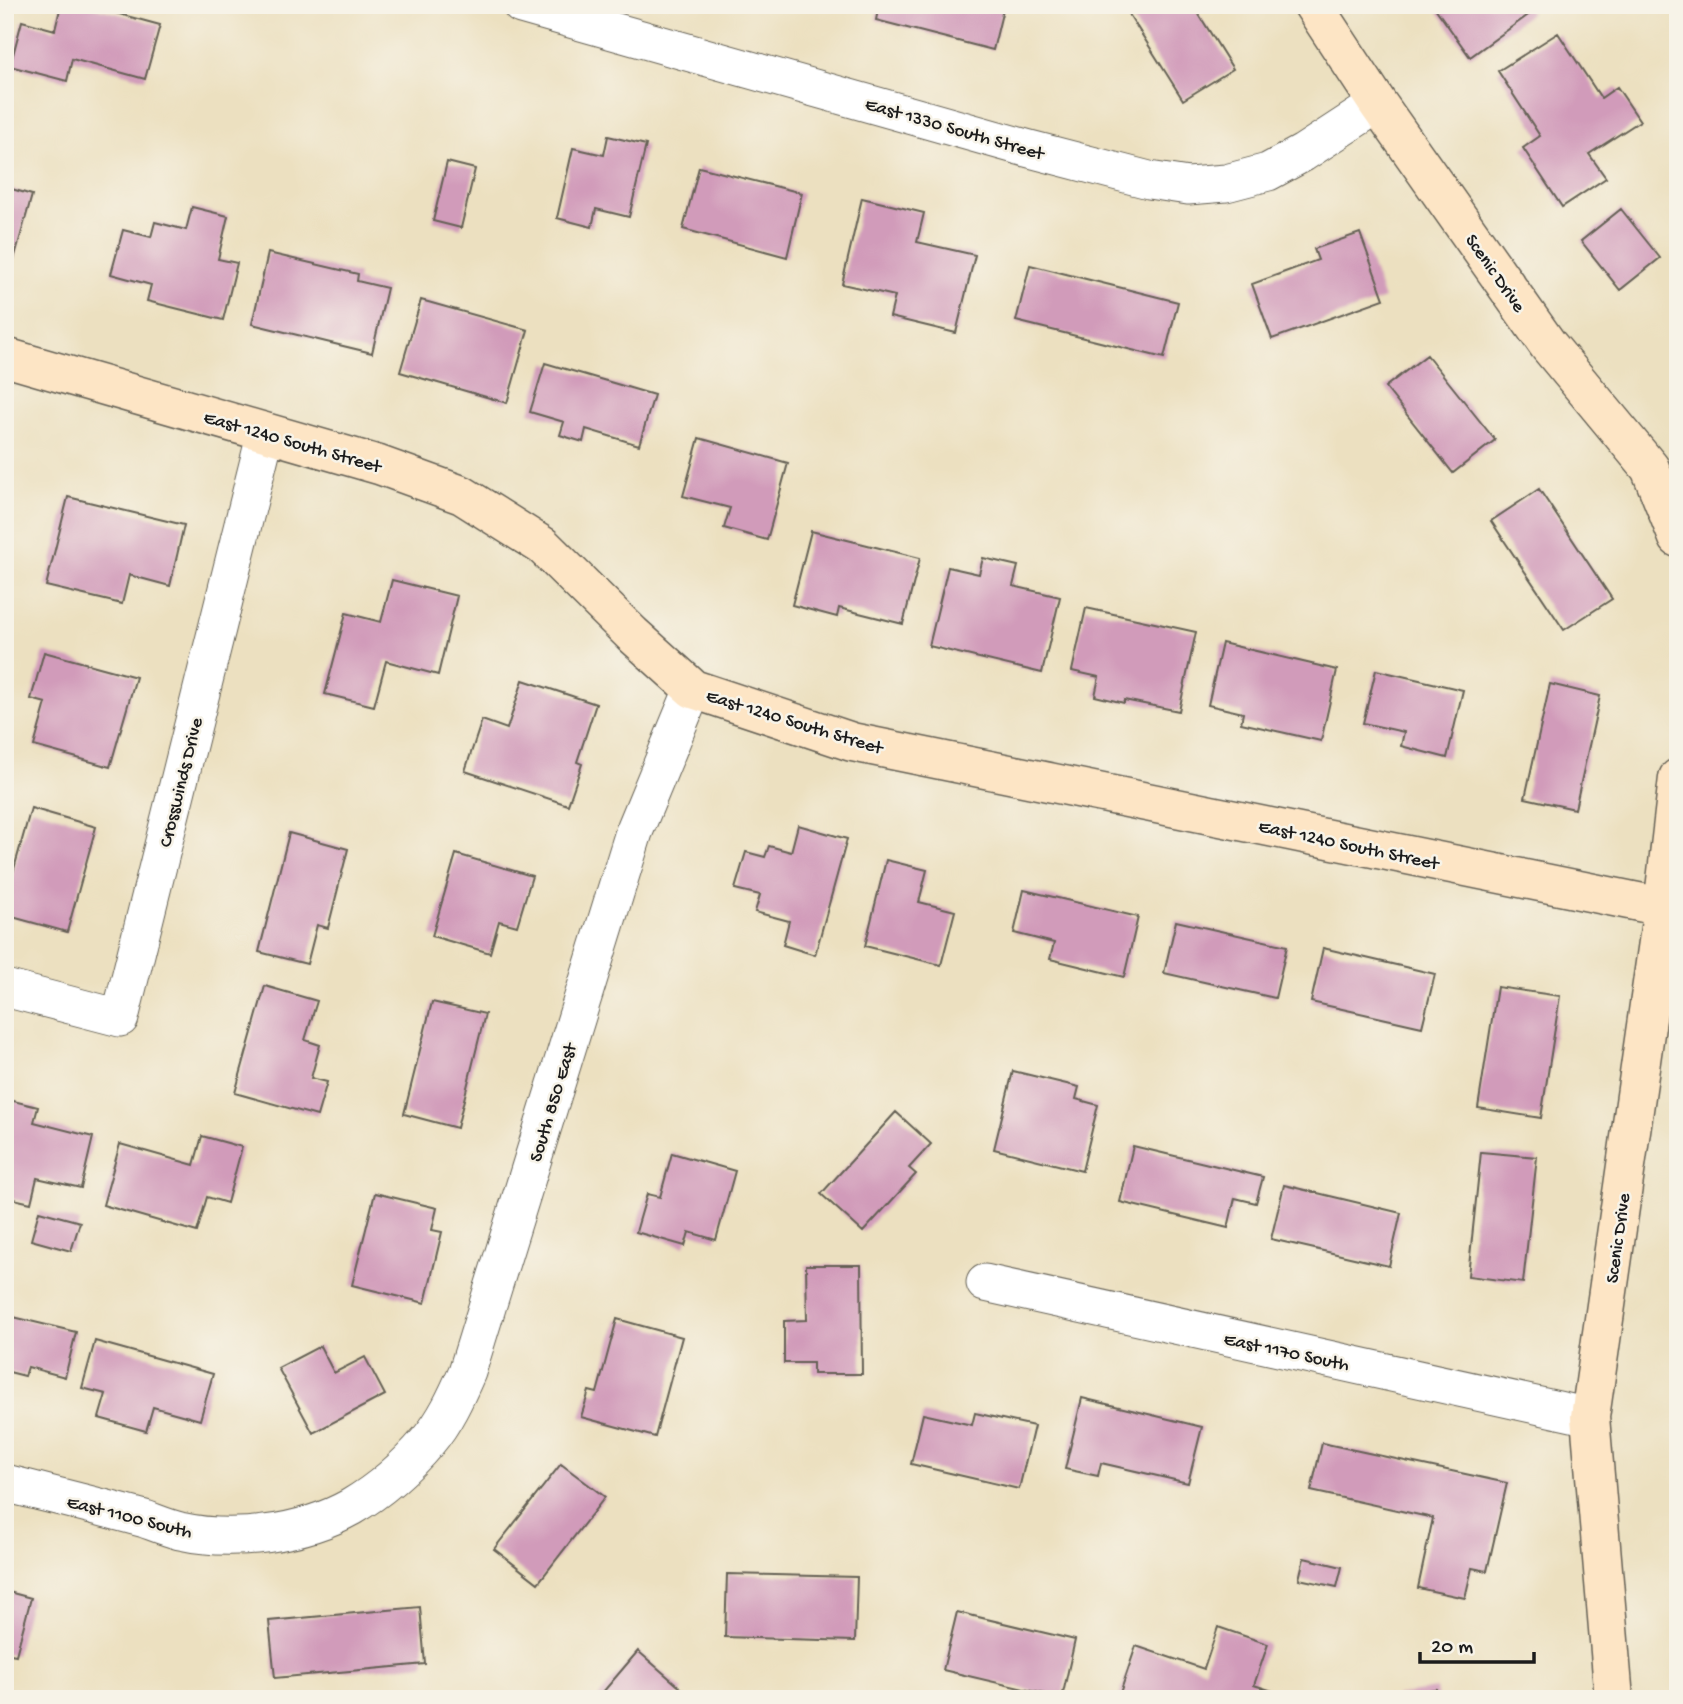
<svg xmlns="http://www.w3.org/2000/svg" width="1683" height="1704" font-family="'Gochi Hand',sans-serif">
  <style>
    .building { fill: #d19bba }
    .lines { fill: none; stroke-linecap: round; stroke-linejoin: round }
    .street-casing { stroke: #656155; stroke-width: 39 }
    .secondary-casing { stroke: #656155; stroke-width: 41 }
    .street { stroke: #fff; stroke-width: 37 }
    .secondary { stroke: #fde5c5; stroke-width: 38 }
    .labels { text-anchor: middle; stroke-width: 5; stroke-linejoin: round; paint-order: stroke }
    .street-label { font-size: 19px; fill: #1c1c1c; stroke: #f7f3e8 }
  </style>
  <rect width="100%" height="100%" fill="#f7f3e8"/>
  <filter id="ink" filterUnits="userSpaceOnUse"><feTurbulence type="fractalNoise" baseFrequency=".0143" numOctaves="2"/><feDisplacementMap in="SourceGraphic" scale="14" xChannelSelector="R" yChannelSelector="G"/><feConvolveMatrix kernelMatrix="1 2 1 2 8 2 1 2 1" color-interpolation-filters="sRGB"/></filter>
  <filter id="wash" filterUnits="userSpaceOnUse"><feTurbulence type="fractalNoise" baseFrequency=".00686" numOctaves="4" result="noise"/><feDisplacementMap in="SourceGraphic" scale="28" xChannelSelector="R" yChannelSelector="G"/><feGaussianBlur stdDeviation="1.57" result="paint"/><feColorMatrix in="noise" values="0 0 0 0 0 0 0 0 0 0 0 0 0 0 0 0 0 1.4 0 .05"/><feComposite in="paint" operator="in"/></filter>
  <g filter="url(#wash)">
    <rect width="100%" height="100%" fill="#ece0c0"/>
    <g id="blocks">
      <path class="building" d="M61 5H86L160 25 145 79 72 59 67 81 10 66 22 21 55 30Z
        M879 5H1004L993 50 876 20Z
        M1136 5H1193L1233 69 1183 100 1127 11Z
        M1433 5H1526L1531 13 1470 57Z
        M1558 33 1601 98 1617 87 1640 121 1589 154 1606 178 1562 207 1523 148 1540 136 1498 71Z
        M608 136 646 145 629 217 596 209 592 227 557 218 573 148 604 155Z
        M447 162 475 169 461 228 433 221Z
        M699 167 802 193 787 257 683 229Z
        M5 187 32 195 11 270 5 268Z
        M862 198 924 213 917 242 975 255 956 333 890 317 895 296 842 284Z
        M192 207 228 216 218 259 237 263 223 320 147 301 151 285 111 274 123 230 151 237 155 222 186 230Z
        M1621 209 1660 258 1620 290 1581 241Z
        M1360 233 1384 299 1272 339 1252 284 1318 260 1314 249Z
        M268 253 358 274 357 281 387 288 372 353 252 324Z
        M1030 265 1178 302 1164 358 1016 321Z
        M421 300 528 330 507 403 400 372Z
        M1427 355 1495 440 1453 473 1385 387Z
        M545 363 654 395 639 445 586 429 583 442 560 435 564 422 530 412Z
        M699 438 788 463 767 540 724 528 730 508 683 496Z
        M1539 489 1612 599 1564 630 1491 521Z
        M68 497 184 525 170 586 129 575 122 604 46 586Z
        M811 531 920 558 903 624 839 608 837 617 792 605Z
        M983 558 1018 566 1013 586 1060 597 1042 673 929 646 948 567 979 574Z
        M392 580 457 596 438 675 386 661 374 706 325 694 346 613 381 622Z
        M1086 608 1196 632 1179 711 1124 700V703L1095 696 1099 677 1072 671Z
        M1222 643 1337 670 1321 741 1241 723 1243 713 1208 705Z
        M44 652 136 677 110 767 34 746 46 703 31 699Z
        M1376 670 1463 690 1447 758 1401 746 1404 732 1363 723Z
        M523 680 596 704 577 762 582 764 568 805 465 771 482 720 507 729Z
        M1550 684 1600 696 1575 809 1525 798Z
        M31 808 96 827 67 932 5 915V901Z
        M798 825 847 839 815 955 783 945 789 921 755 912 760 895 735 889 746 852 765 857 769 846 791 852Z
        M289 833 348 849 328 928 317 925 307 964 259 952Z
        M456 854 532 876 517 926 499 921 490 953 432 936Z
        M886 860 927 870 919 902 955 911 941 965 865 946Z
        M1024 890 1138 917 1124 977 1050 959 1054 943 1014 933Z
        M1176 921 1287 946 1275 998 1164 973Z
        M1323 948 1435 974 1422 1027 1311 1002Z
        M265 986 317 1001 305 1040 320 1045 311 1078 327 1082 317 1116 235 1093Z
        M1497 987 1560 996 1541 1118 1478 1108Z
        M432 1002 485 1014 457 1128 404 1114Z
        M1013 1071 1079 1087 1076 1099 1098 1105 1082 1171 994 1149Z
        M5 1099 38 1107 34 1122 93 1137 81 1188 37 1178 31 1203 5 1197Z
        M896 1112 931 1144 909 1168 916 1174 863 1232 821 1194Z
        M202 1136 242 1147 227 1203 207 1197 197 1232 103 1205 120 1144 194 1165Z
        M1133 1146 1263 1177 1256 1203 1235 1198 1228 1228 1120 1202Z
        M1481 1152 1537 1157 1523 1283 1468 1276Z
        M672 1153 735 1171 716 1240 689 1232 685 1246 636 1232 647 1194 660 1197Z
        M1284 1185 1401 1213 1389 1266 1271 1239Z
        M375 1193 437 1208 432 1230 442 1232 425 1303 352 1285Z
        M39 1211 80 1222 71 1251 31 1240Z
        M806 1265H861L862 1374H813V1363H784V1321L807 1320Z
        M5 1315 76 1332 65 1377 28 1367 25 1376 5 1371Z
        M617 1319 682 1337 655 1437 581 1417 589 1391 597 1393Z
        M95 1341 213 1374 200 1420 153 1407 146 1431 99 1418 106 1394 82 1388Z
        M320 1346 334 1373 365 1357 385 1395 313 1433 278 1368Z
        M1082 1398 1202 1427 1188 1483 1101 1463 1098 1476 1065 1469Z
        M975 1413 1034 1426 1019 1489 911 1464 923 1414 972 1425Z
        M1322 1443 1507 1483 1487 1571 1472 1568 1465 1598 1418 1588 1433 1518 1311 1491Z
        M561 1464 605 1497 538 1583 494 1549Z
        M1304 1558 1342 1567 1337 1587 1299 1579Z
        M727 1574 857 1577 855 1641 725 1637Z
        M5 1591 31 1598 16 1655 5 1653Z
        M420 1607 425 1664 275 1678 269 1621Z
        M957 1612 1075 1640 1062 1698 943 1670Z
        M1218 1627 1268 1644 1254 1685 1285 1695 1284 1699H1118L1136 1646 1204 1669Z
        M638 1651 683 1690 676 1699H597Z
        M1436 1689 1438 1699H1397L1396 1695Z"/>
    </g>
  </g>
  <g filter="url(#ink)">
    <use href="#blocks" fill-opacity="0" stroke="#656155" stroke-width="2"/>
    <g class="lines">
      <defs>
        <path id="street" d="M521 5 1026 148 1149 180 1188 186 1226 183 1268 172 1303 153 1378 104
          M5 988 120 1018 266 432
          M985 1283 1590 1417
          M5 1483C52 1495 98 1506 145 1519 156 1523 168 1528 180 1531 233 1543 303 1534 351 1507 380 1490 406 1467 428 1441 445 1421 456 1397 467 1372L634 832 693 689"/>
        <path id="secondary" d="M1313 5 1378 104 1548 345 1650 468 1678 538
          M5 357 379 465 462 495 543 546 632 634 693 689 852 742 1663 907
          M1614 1699 1590 1417 1663 907 1678 778"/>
      </defs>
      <use href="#street" class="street-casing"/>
      <use href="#secondary" class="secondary-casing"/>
      <use href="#street" class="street"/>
      <use href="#secondary" class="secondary"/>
    </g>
  </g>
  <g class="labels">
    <g class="street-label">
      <text transform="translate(955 127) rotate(16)" y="7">East 1330 South Street</text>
      <text transform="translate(1497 272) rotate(55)" y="7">Scenic Drive</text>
      <text transform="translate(293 440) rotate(16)" y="7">East 1240 South Street</text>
      <text transform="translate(795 720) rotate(17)" y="7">East 1240 South Street</text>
      <text transform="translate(179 782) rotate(-76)" y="7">Crosswinds Drive</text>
      <text transform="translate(1349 843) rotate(12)" y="7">East 1240 South Street</text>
      <text transform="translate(551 1102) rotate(-73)" y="7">South 850 East</text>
      <text transform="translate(1616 1238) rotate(-82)" y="7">Scenic Drive</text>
      <text transform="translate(1287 1350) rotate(12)" y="7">East 1170 South</text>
      <text transform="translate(130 1515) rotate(14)" y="7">East 1100 South</text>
    </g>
  </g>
  <rect width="1683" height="1704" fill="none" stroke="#f7f3e8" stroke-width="28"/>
  <path d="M1420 1652v10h114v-10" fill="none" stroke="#1c1c1c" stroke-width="3.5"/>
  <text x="1431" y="1652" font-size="21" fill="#1c1c1c" stroke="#f7f3e8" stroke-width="5" paint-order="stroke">20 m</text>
</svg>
